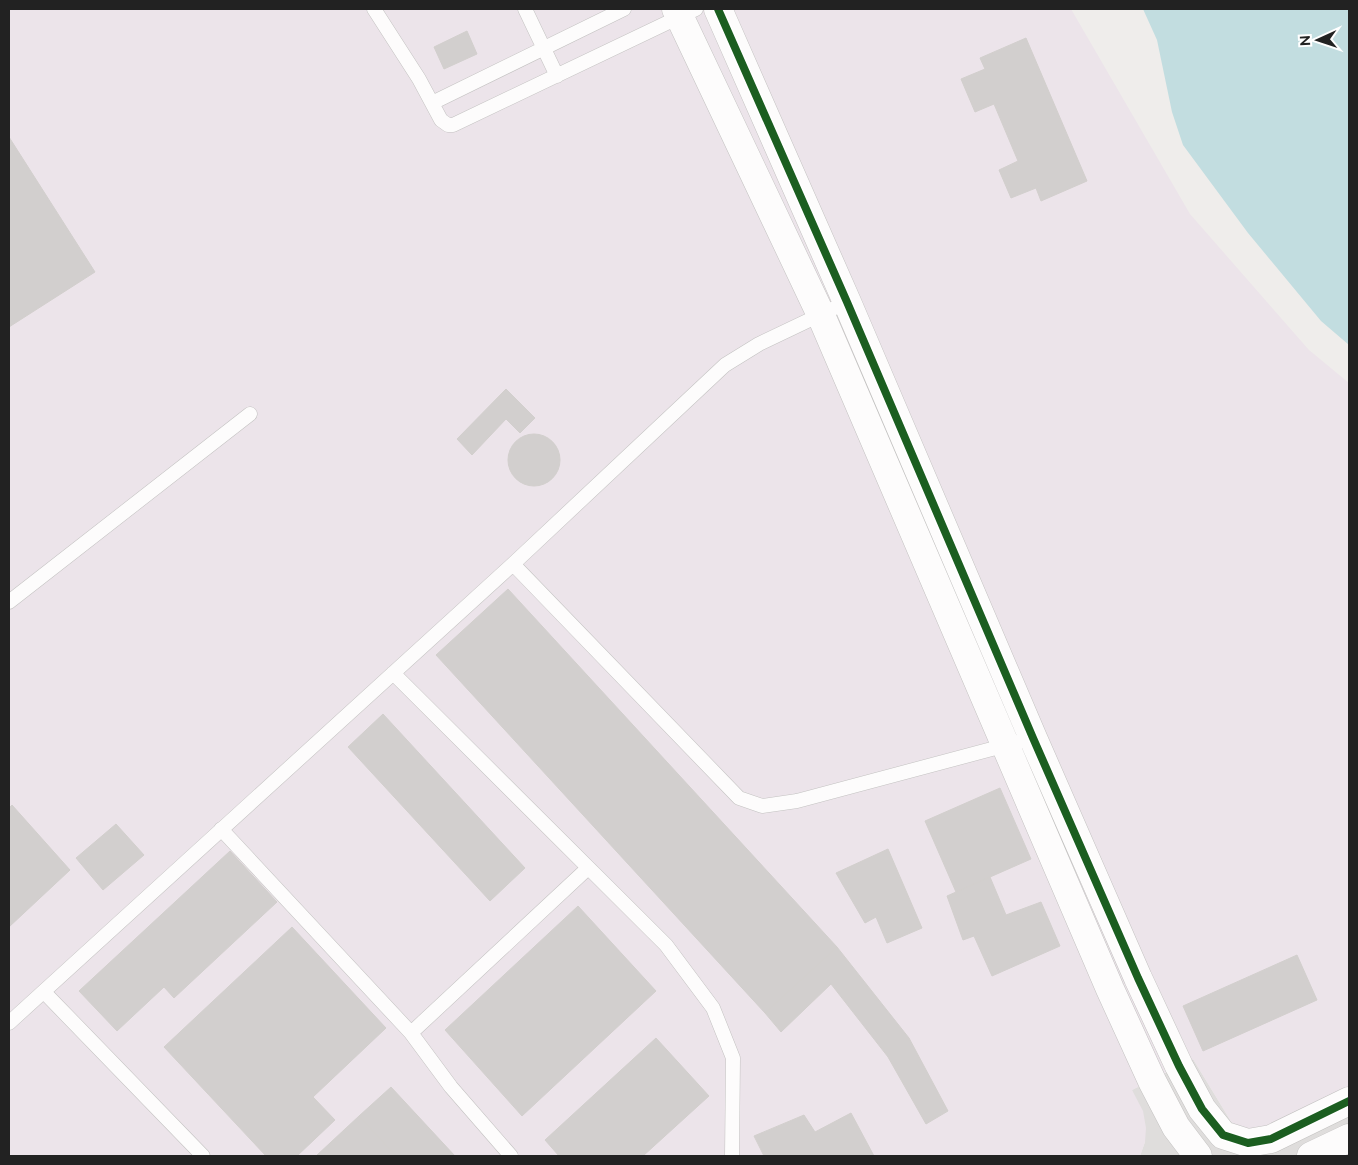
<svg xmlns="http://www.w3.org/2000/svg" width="1358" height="1165" font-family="Raleway,sans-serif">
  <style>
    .residential { fill: #dfdddc }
    .industrial { fill: #ece4ea }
    .water { fill: #c2dde0 }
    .building { fill: #d2cfce; stroke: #d2cfcd }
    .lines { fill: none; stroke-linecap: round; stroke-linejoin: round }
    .lane-casing { stroke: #c3c2c1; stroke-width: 15 }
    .street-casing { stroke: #c3c2c1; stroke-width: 29 }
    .lane { stroke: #fdfcfc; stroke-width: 14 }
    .street { stroke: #fdfcfc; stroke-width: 28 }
    .cycleway-casing { stroke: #fff; stroke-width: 11 }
    .cycleway { stroke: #1b5e20; stroke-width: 8 }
  </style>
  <rect width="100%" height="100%" fill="#efedeb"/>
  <path class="residential" d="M1193 1059 1235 1128 1349 1089V1156H1140L1145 1142 1132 1090Z"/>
  <path class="industrial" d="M9 9H1071L1190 214 1309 350 1349 383V1089L1253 1133 1235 1128 1193 1059 1132 1090 1143 1111 1146 1128 1145 1142 1140 1156H9Z"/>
  <path class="water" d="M1143 9H1349V345L1321 321 1248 233 1183 145 1172 112 1157 40Z"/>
  <path class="building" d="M467 31 477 54 444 69 434 47Z
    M1026 38 1087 181 1041 201 1036 188 1011 198 999 170 1018 161 994 104 975 112 961 79 985 69 980 58Z
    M9 137 95 272 9 327Z
    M506 389 535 418 520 433 506 419 472 455 457 439Z
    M508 460a26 26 0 1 1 52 0a26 26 0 1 1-52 0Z
    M508 589 837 947 765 1013 436 655Z
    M383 714 525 868 490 901 348 747Z
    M1000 788 1031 859 956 892 925 821Z
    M12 805 70 870 9 927V808Z
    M116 824 144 855 103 890 76 858Z
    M888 849 922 928 887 943 876 917 865 923 836 873Z
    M230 851 277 902 174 998 164 987 117 1031 79 991Z
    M990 877 1006 915 1041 902 1060 946 992 976 974 936 963 940 947 896Z
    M578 906 656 991 522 1116 445 1030Z
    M292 927 386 1028 313 1097 335 1120 297 1156H266L164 1047Z
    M837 947 909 1038 948 1111 926 1124 888 1057 831 984 781 1032 765 1013Z
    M1297 955 1317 1000 1203 1051 1183 1006Z
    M656 1038 709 1096 643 1156H559L545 1140Z
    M391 1087 455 1156H396L359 1116Z
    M851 1113 874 1156H764L754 1136 804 1115 815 1132Z
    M359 1116 396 1156H316Z"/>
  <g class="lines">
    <defs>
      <path id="lane" d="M374 9 419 79 441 120 448 125H453L696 9
        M525 9 557 76
        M432 103 624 9
        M513 564 739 798 762 806 797 801 1033 738
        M9 602 250 414
        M393 673 666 945 713 1008 733 1058 732 1156
        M221 829 411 1033 451 1087 511 1156
        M44 992 203 1156
        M9 1023 513 564 725 365 759 344 847 302
        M411 1033 588 868"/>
      <path id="street" d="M676 9 820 313 1110 989 1152 1081 1176 1127 1198 1156
        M718 9 847 302 1033 738 1138 978 1179 1066 1202 1109 1223 1135 1248 1143 1271 1139 1349 1101
        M1311 1156 1349 1138"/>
    </defs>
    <use href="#lane" class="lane-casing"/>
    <use href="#street" class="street-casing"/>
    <use href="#lane" class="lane"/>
    <use href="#street" class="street"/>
    <defs>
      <path id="cycleway" d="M718 9 847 302 1033 738 1138 978 1179 1066 1202 1109 1223 1135 1248 1143 1271 1139 1349 1101"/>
    </defs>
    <use href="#cycleway" class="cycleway-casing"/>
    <use href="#cycleway" class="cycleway"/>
  </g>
  <rect width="1358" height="1165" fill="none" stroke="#222222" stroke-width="20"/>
  <g transform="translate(1318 40) rotate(267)" stroke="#ffffff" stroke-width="4" paint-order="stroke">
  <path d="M0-4L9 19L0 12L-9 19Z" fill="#222222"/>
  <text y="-8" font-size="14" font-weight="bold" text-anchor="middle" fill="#222222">N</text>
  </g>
</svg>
